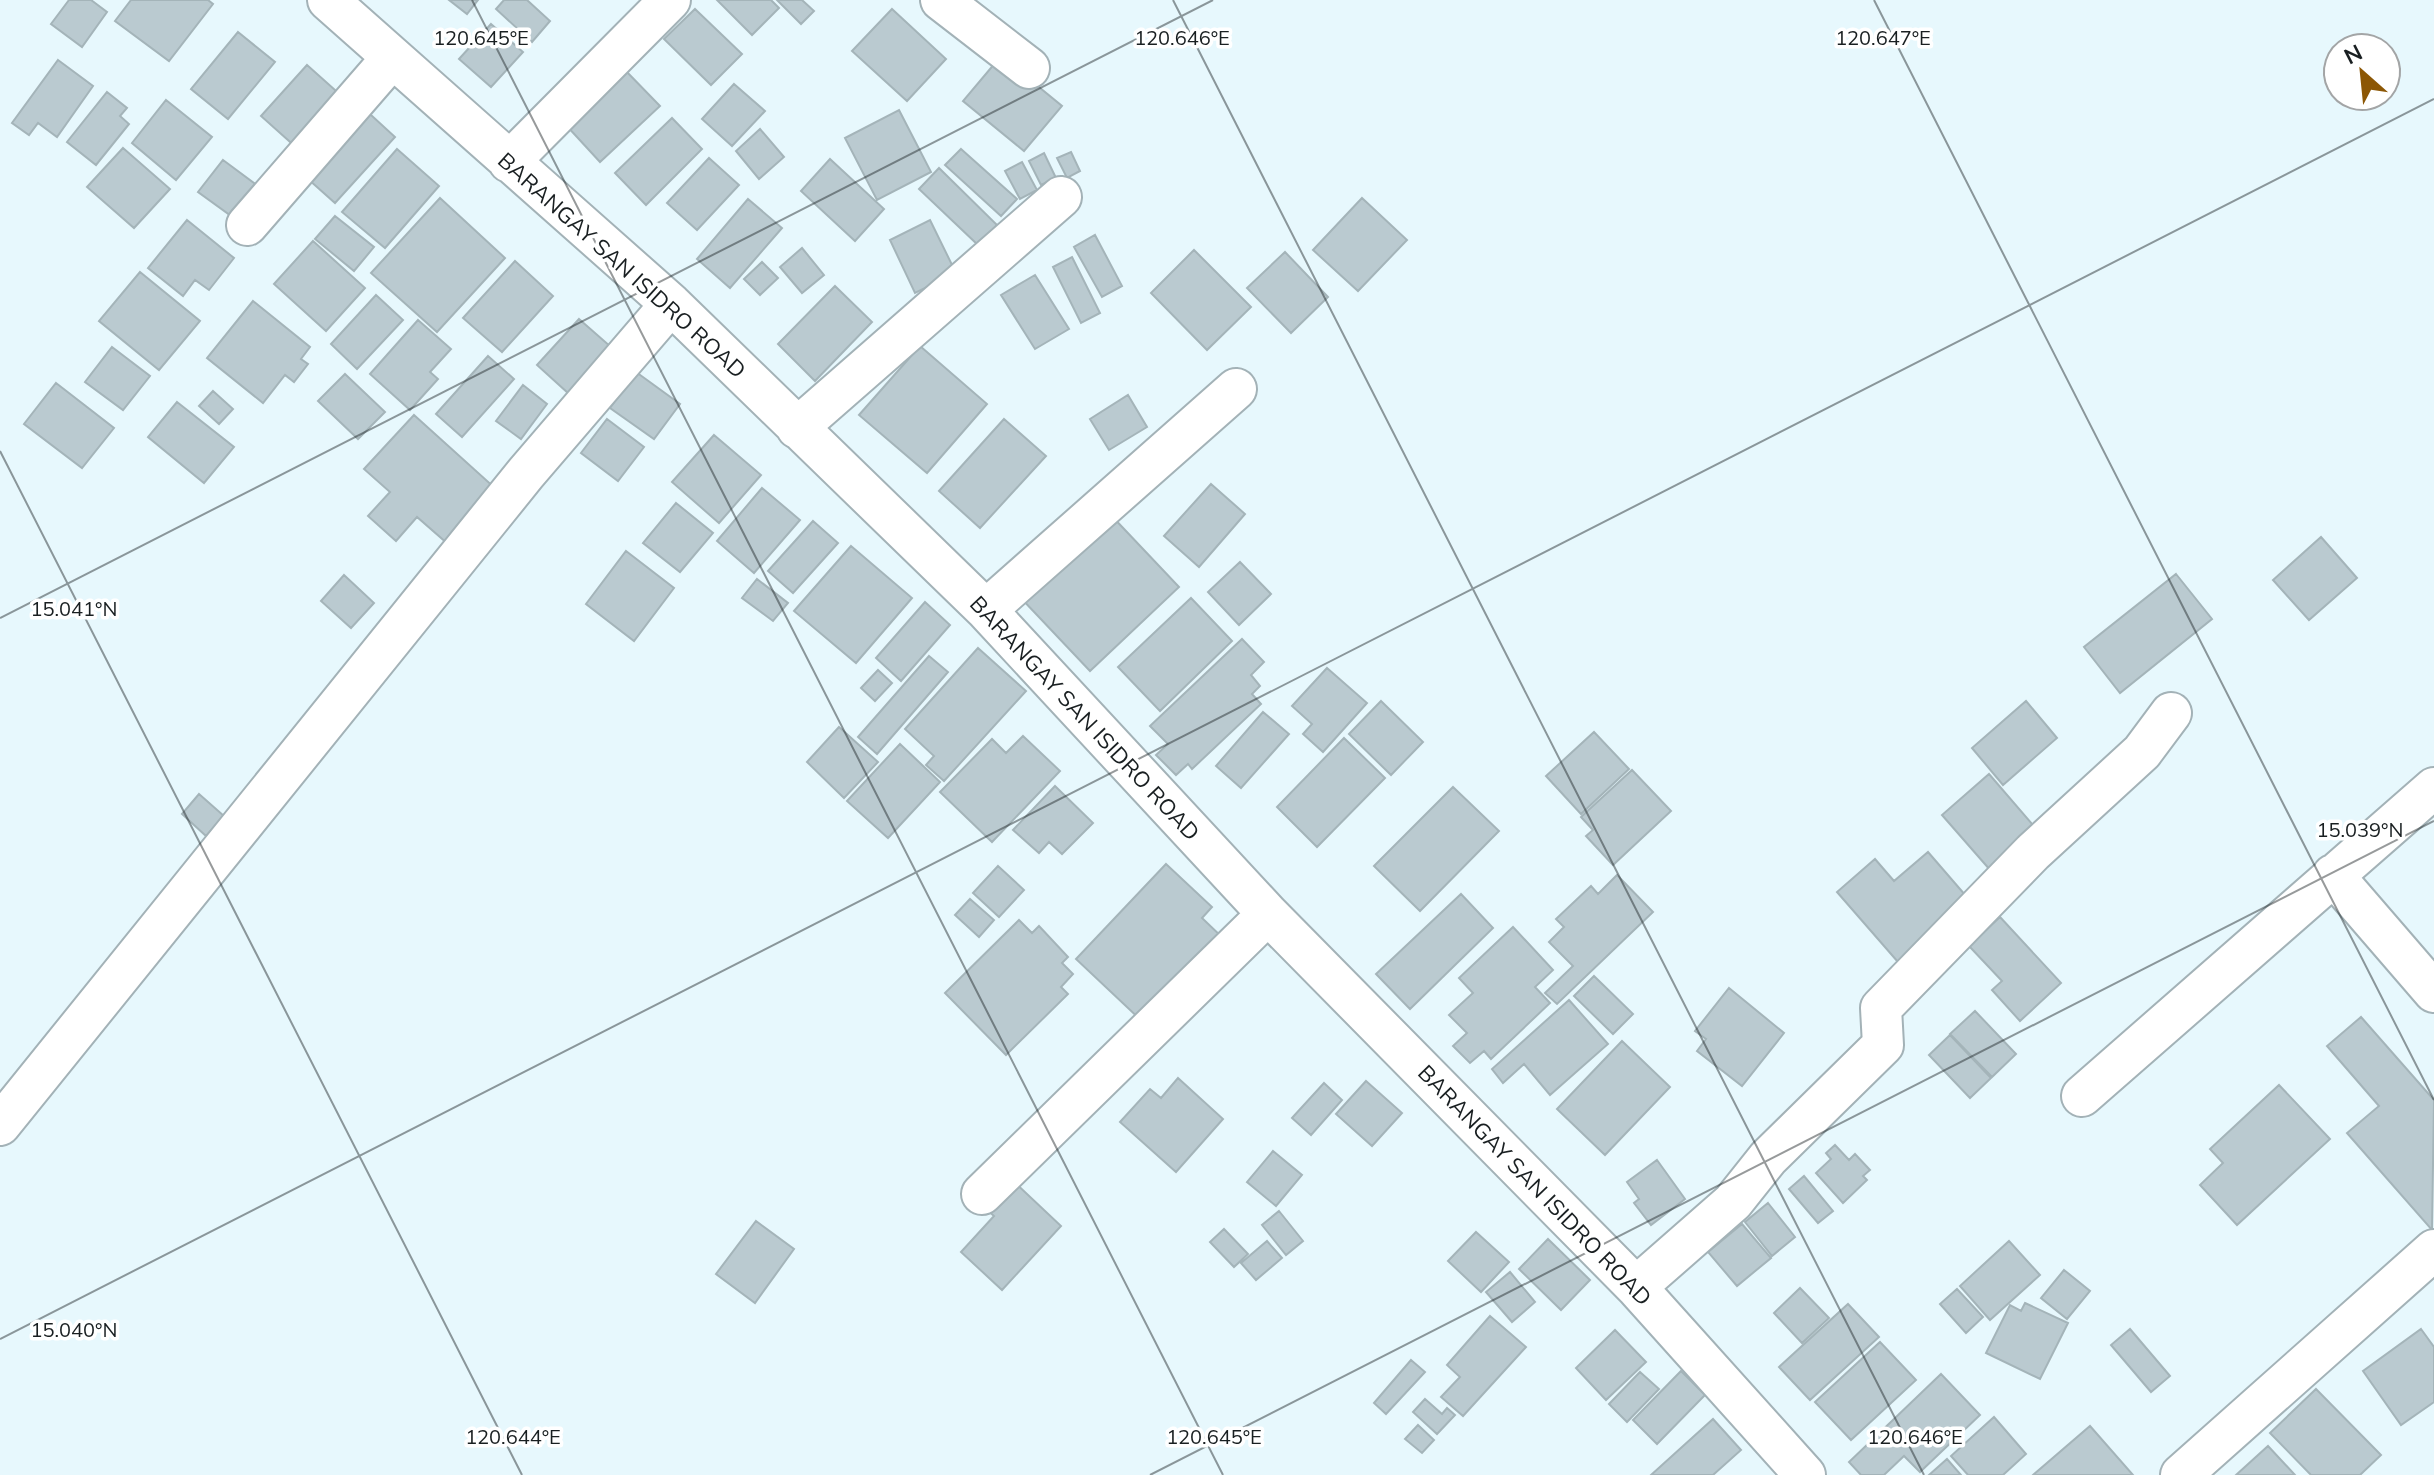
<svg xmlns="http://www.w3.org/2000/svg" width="2434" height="1475" font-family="Mulish,sans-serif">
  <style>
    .building { fill: #bacad0; stroke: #a4b4b9; stroke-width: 2 }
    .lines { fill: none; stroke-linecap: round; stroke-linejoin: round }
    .minor-casing { stroke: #a3b2b7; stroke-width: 44 }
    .minor { stroke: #fff; stroke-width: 40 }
    .ticks { fill: none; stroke: #191f21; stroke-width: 2; stroke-opacity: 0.45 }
    .labels { text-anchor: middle; stroke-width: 7; stroke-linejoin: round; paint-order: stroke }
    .street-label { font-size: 22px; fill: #191f21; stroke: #fff }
    .ticks-label { font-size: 20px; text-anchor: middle; fill: #191f21; stroke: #fff; stroke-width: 7; stroke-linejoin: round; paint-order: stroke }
  </style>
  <rect width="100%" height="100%" fill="#e7f8fd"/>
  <path class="building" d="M69 0H91L107 12 82 47 51 24Z
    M131 0H208L213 4 169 61 115 21Z
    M449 0H478L467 14Z
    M504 0H527L550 21 532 42 496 9Z
    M717 0H771L779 8 752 35Z
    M777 0H802L814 11 801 24Z
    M695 9 742 54 711 85 664 39Z
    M892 9 946 59 907 101 852 51Z
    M491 24 523 52 491 87 459 59Z
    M238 32 275 62 228 119 191 89Z
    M1001 56 1062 106 1024 151 963 101Z
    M58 60 93 86 57 137 38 123 29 135 12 123Z
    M307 65 344 98 298 149 261 116Z
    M624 69 660 106 600 162 565 124Z
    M734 84 765 111 732 146 702 119Z
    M107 92 127 108 120 116 129 124 96 165 67 142Z
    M166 100 212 137 176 180 132 143Z
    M359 104 395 137 335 203 299 171Z
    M899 110 931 172 877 200 845 138Z
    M672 118 702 149 646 205 615 173Z
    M760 129 784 157 759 179 736 151Z
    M123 148 170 189 134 228 87 187Z
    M397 149 439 186 385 248 342 212Z
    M961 149 1017 199 1001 216 945 165Z
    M1071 152 1080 171 1067 178 1057 158Z
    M1044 153 1056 178 1041 185 1029 161Z
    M709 158 739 185 697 230 667 203Z
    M830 159 884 209 855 241 801 191Z
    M223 160 258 186 234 218 198 192Z
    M1022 162 1037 190 1020 199 1005 171Z
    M939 168 997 225 978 245 919 189Z
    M440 198 505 258 437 332 371 273Z
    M1362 198 1407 240 1358 291 1313 250Z
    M748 199 782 228 730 288 697 259Z
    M335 216 374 247 354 271 315 239Z
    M187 220 234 258 209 290 195 280 183 296 148 268Z
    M930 220 956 273 915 293 890 240Z
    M1095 235 1122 286 1102 297 1074 247Z
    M313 241 365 288 326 331 274 284Z
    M802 248 824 275 802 293 780 267Z
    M1194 250 1251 307 1207 350 1151 293Z
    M1285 252 1328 297 1291 333 1247 288Z
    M1072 257 1100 313 1081 323 1053 267Z
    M515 261 553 296 502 352 463 318Z
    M762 262 778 278 760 295 744 279Z
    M140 272 200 321 159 370 99 321Z
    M1035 275 1069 329 1035 349 1001 295Z
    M835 286 872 322 815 381 778 344Z
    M376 295 403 320 357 369 331 344Z
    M253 301 310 347 301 359 308 364 294 382 285 375 263 403 207 358Z
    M579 319 611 347 568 393 537 365Z
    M418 320 451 349 430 372 438 379 410 410 370 374Z
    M920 346 987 404 927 473 859 415Z
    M112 347 150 376 123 410 85 382Z
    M488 356 514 379 462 437 436 414Z
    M636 372 680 404 654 439 610 408Z
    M345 374 385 412 358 439 318 401Z
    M56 383 114 428 82 468 24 424Z
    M523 385 547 404 521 439 496 421Z
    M213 391 233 409 219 424 199 406Z
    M1128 395 1147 427 1109 450 1090 419Z
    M177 402 234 447 204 483 148 437Z
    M414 415 496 489 448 544 417 517 396 541 368 516 390 492 364 469Z
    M607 419 644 447 618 481 581 453Z
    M1004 419 1046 456 980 528 939 491Z
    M714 435 761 475 719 523 672 482Z
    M1211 484 1245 514 1199 567 1164 536Z
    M762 488 800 520 754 573 717 541Z
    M676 503 713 533 680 572 643 543Z
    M1108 512 1179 587 1090 671 1019 596Z
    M813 521 838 543 793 593 768 571Z
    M2321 537 2357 578 2309 620 2273 580Z
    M851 546 912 598 856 663 794 611Z
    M626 551 674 588 634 641 586 604Z
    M1240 562 1271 594 1239 625 1208 592Z
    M2176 574 2212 619 2120 693 2084 647Z
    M344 575 374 603 351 628 321 601Z
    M757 579 788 603 773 621 742 598Z
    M1191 598 1232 641 1160 711 1118 667Z
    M925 602 950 625 901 681 876 658Z
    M1242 639 1264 662 1251 675 1260 686 1252 694 1261 704 1192 769 1188 764 1176 775 1156 755 1168 744 1150 726Z
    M978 648 1026 691 944 781 926 765 934 756 905 729Z
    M929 656 948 672 877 754 858 737Z
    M1327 668 1367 703 1323 752 1303 734 1312 724 1292 706Z
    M878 670 892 683 875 701 861 688Z
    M1381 701 1423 742 1391 775 1349 734Z
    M2026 701 2057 738 2003 785 1972 748Z
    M1263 712 1289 734 1241 788 1216 766Z
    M839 727 878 762 844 798 807 762Z
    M1594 732 1629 769 1581 814 1546 776Z
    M1023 736 1060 771 992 842 940 792 992 739 1006 753Z
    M1344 738 1385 778 1317 847 1277 807Z
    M900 744 940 782 888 838 847 801Z
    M1632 770 1671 811 1613 865 1586 836 1593 830 1581 817Z
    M1989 774 2045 839 1998 879 1942 815Z
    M1055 786 1093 823 1062 854 1049 842 1039 853 1013 830Z
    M1453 787 1499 831 1420 911 1374 866Z
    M199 794 224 816 206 836 182 814Z
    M1928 852 1966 896 1939 920 1942 924 1898 962 1837 892 1875 859 1894 881Z
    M1166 864 1212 907 1202 918 1225 940 1145 1024 1076 959Z
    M998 866 1024 890 999 917 973 893Z
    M1617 875 1653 912 1557 1004 1545 993 1573 966 1549 942 1564 927 1556 919 1591 886 1598 894Z
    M1461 894 1493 928 1410 1009 1376 974Z
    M970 899 994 920 979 937 955 915Z
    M2000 917 2061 983 2020 1021 1992 990 2002 981 1969 946Z
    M1019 920 1032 933 1039 926 1068 957 1062 963 1073 974 1061 987 1068 994 1006 1055 945 993Z
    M1513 927 1553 970 1535 987 1550 1003 1491 1059 1484 1051 1470 1063 1453 1046 1467 1033 1449 1015 1473 993 1459 978Z
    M1594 976 1633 1014 1613 1034 1574 996Z
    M1729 988 1784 1033 1742 1086 1697 1051 1706 1039 1695 1031Z
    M1569 1000 1608 1044 1550 1095 1524 1064 1503 1083 1492 1069Z
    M1975 1011 2016 1054 1992 1077 1950 1034Z
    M2361 1017 2434 1100 2432 1230 2347 1133 2379 1106 2327 1046Z
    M1950 1035 1991 1078 1970 1098 1929 1055Z
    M1622 1041 1670 1087 1605 1155 1557 1109Z
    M1178 1078 1223 1119 1176 1172 1120 1122 1150 1089 1161 1098Z
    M1366 1081 1402 1113 1372 1146 1336 1114Z
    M1324 1083 1342 1100 1311 1135 1292 1118Z
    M2279 1085 2330 1139 2237 1225 2200 1185 2223 1163 2210 1149Z
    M1835 1145 1849 1160 1855 1154 1870 1170 1863 1176 1867 1180 1843 1203 1816 1173 1831 1159 1826 1153Z
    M1273 1151 1302 1175 1276 1206 1247 1182Z
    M1657 1160 1685 1199 1651 1225 1634 1203 1639 1199 1627 1182Z
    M1804 1176 1833 1211 1818 1223 1789 1189Z
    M1011 1179 1061 1226 1002 1290 961 1252 994 1216 985 1208Z
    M1768 1203 1795 1237 1772 1256 1745 1222Z
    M1279 1211 1303 1241 1286 1255 1262 1225Z
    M756 1221 794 1249 755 1303 716 1274Z
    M1742 1224 1771 1258 1737 1286 1708 1252Z
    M1224 1229 1248 1254 1234 1267 1210 1242Z
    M1476 1232 1509 1262 1481 1292 1448 1261Z
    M1548 1239 1590 1280 1561 1310 1519 1269Z
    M1267 1241 1282 1258 1256 1280 1241 1263Z
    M2009 1241 2040 1275 1990 1320 1960 1286Z
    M2064 1270 2090 1291 2067 1319 2041 1298Z
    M1510 1272 1535 1302 1512 1322 1486 1292Z
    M1800 1288 1829 1318 1802 1343 1774 1313Z
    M1957 1289 1983 1317 1966 1333 1940 1304Z
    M2025 1303 2068 1323 2040 1379 1986 1353 2010 1305 2021 1311Z
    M1848 1304 1879 1337 1810 1400 1779 1367Z
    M1490 1316 1526 1347 1463 1416 1441 1397 1460 1377 1447 1365Z
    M2130 1329 2170 1376 2151 1392 2111 1345Z
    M2421 1329 2434 1347V1402L2401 1425 2363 1371Z
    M1615 1330 1646 1362 1606 1400 1576 1368Z
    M1880 1342 1916 1380 1851 1440 1815 1402Z
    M1411 1360 1425 1372 1386 1414 1374 1403Z
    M1681 1371 1705 1395 1657 1444 1633 1420Z
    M1640 1372 1659 1389 1627 1422 1609 1404Z
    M1941 1374 1980 1415 1920 1472 1904 1456 1884 1475H1861L1849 1462Z
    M2316 1389 2381 1455 2360 1475H2311L2270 1433Z
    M1425 1399 1442 1414 1447 1408 1455 1415 1437 1434 1413 1412Z
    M1994 1417 2026 1454 2003 1475H1968L1951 1456Z
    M1713 1419 1741 1450 1713 1475H1651Z
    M1418 1425 1434 1440 1422 1453 1405 1439Z
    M2090 1426 2133 1475H2033Z
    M2268 1446 2295 1475H2236Z
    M1947 1459 1961 1475H1929Z"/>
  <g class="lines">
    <defs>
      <path id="minor" d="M328 0 671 304 986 610 1268 914 1636 1287 1805 1475
        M941 0 1029 68
        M509 162 670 0
        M247 225 392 58
        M797 428 1061 197
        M986 610 1236 389
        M2333 875 2434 992
        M2082 1096 2434 788
        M0 1125 526 473 671 304
        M982 1194 1268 914
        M1636 1287 1733 1202 1768 1158 1883 1045 1881 1008 2033 852 2142 752 2171 713
        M2181 1475 2434 1250"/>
    </defs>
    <use href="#minor" class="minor-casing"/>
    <use href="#minor" class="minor"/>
  </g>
  <path class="ticks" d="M472 0 1223 1475M1173 0 1924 1475M1874 0 2434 1100M0 451 522 1475M0 618 1213 0M0 1339 2434 99M1150 1475 2434 821"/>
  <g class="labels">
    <g class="street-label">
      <text transform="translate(622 265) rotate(42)" y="8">BARANGAY SAN ISIDRO ROAD</text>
      <text transform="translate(1085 718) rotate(47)" y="8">BARANGAY SAN ISIDRO ROAD</text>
      <text transform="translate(1535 1185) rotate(46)" y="8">BARANGAY SAN ISIDRO ROAD</text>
    </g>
  </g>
  <g class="ticks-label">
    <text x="481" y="45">120.645°E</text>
    <text x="1182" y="45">120.646°E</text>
    <text x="1883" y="45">120.647°E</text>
    <text x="74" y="616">15.041°N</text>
    <text x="2360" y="837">15.039°N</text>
    <text x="74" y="1337">15.040°N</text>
    <text x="513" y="1444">120.644°E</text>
    <text x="1214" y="1444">120.645°E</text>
    <text x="1915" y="1444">120.646°E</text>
  </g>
  <g transform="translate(2362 72) rotate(333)"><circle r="38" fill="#ffffff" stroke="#a3a5a6" stroke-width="2"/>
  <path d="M0-6L14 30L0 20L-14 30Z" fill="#8c5705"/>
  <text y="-12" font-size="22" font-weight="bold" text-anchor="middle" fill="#191f21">N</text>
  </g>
</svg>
